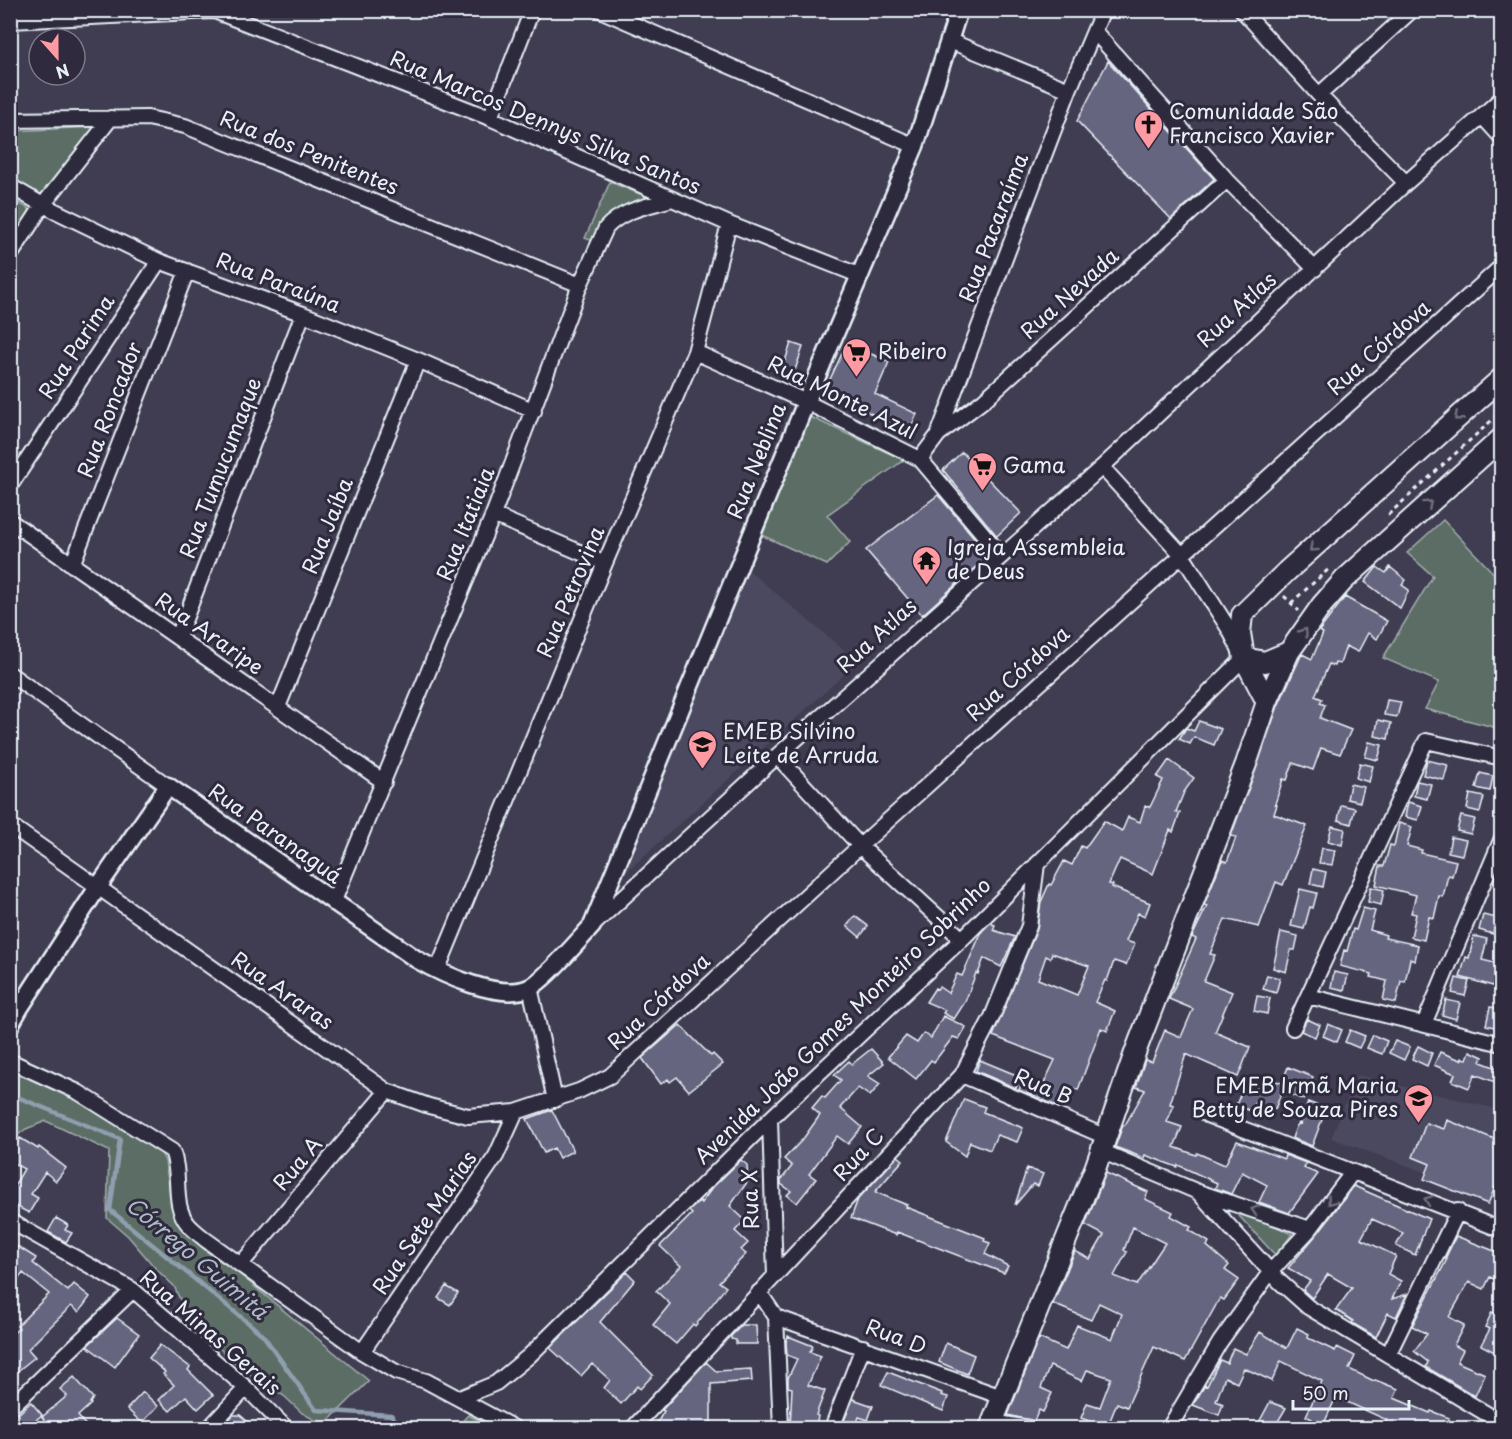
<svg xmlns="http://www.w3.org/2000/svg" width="1512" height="1439" font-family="'Playpen Sans',sans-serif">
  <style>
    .built { fill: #4b485f }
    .green { fill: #5b6d65; stroke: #a2afae; stroke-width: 1.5 }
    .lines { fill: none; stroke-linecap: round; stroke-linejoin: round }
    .stream { stroke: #8f9faf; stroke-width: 4.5 }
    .building { fill: #666580; stroke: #e8f1f8; stroke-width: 1.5; fill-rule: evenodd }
    .minor-casing { stroke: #e8f1f8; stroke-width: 18 }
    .tertiary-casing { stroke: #e8f1f8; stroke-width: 21 }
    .secondary-casing { stroke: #e8f1f8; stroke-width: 24 }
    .path { stroke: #e8f1f8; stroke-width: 3; stroke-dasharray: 4.5 4.5; stroke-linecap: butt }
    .minor { stroke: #2f2a3d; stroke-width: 14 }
    .tertiary { stroke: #2f2a3d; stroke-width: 16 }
    .secondary { stroke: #2f2a3d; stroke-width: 20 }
    .oneway { stroke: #70707e }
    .labels { text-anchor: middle; stroke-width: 6; stroke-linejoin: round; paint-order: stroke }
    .poi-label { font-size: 21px; fill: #e8f1f8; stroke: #2f2a3d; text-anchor: start }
    .street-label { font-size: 21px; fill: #e8f1f8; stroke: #2f2a3d }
    .water-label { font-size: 22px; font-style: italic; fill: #adbac8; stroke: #2f2a3d }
  </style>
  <rect width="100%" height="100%" fill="#403c51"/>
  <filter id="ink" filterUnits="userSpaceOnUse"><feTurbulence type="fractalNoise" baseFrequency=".0167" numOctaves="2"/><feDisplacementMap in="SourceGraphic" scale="12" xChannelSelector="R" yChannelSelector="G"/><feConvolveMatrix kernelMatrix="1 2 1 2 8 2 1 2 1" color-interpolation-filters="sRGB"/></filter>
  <g filter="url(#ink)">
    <path class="built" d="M745 567 858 662 622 876Z
      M1357 1075 1501 1110V1200L1331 1138Z"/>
    <path class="green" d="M95 127 41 197 11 179V131Z
      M610 182 655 200 593 241 585 238Z
      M11 198 31 210 11 242Z
      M808 416 904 460 827 515 850 542 827 565 757 533Z
      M1443 520 1501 581V729L1425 709 1439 682 1383 658 1433 576 1407 553Z
      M11 1070C63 1091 112 1118 159 1149L165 1161 173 1211 184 1230 207 1252 237 1272 369 1381 324 1425 302 1413 284 1396 242 1369 224 1353 185 1311 174 1286 157 1270 128 1236 107 1218 109 1151 46 1121 26 1129 11 1140Z
      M1227 1203 1292 1234 1276 1256Z
      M468 1415 494 1428H456Z"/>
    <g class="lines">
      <path class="stream" d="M10 1094 120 1139 110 1210 263 1335 316 1410 391 1415 402 1428"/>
    </g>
    <path class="building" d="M1108 61 1214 179 1171 219 1077 121Z
      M791 343 803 347 794 373 782 370Z
      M847 343 889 362 875 394 917 414 909 431 824 392Z
      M962 452 1021 513 997 536 943 470Z
      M938 495 989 555 922 615 866 550Z
      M1377 567 1386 573 1390 567 1406 580 1402 585 1409 590 1400 608 1365 582Z
      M1345 597 1387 621 1377 639 1368 633 1358 652 1346 646 1340 664 1335 663 1334 666 1329 664 1315 696 1322 699 1320 703 1325 705 1320 718 1351 730 1340 754 1321 748 1313 770 1293 763 1287 780 1283 779 1275 804 1277 805 1274 814 1307 826 1283 885 1276 882 1259 927 1225 919 1210 954 1215 955 1204 981 1232 992 1215 1032 1250 1047 1238 1077 1186 1054 1170 1104 1174 1105 1167 1122 1182 1127 1174 1147 1196 1155 1197 1153 1225 1165 1237 1141 1284 1159 1285 1155 1306 1163 1304 1168 1318 1174 1289 1213 1259 1202 1267 1185 1242 1172 1231 1194 1215 1188 1217 1183 1178 1165 1177 1167 1145 1155 1144 1158 1115 1147 1123 1125H1125L1145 1090 1136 1087 1145 1060 1152 1062 1165 1030 1181 1037 1193 1009 1169 999 1196 939 1192 937 1207 906 1204 905 1222 860 1227 862 1236 837 1231 836 1278 706 1300 658 1302 654 1312 659 1323 633 1319 631Z
      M1387 700 1401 702 1397 717 1384 715Z
      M1378 720 1391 723 1388 739 1375 736Z
      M1199 721 1221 729 1214 745 1194 737 1190 744 1179 739 1186 728 1194 731Z
      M1369 742 1382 745 1378 760 1365 757Z
      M1169 760 1194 778 1184 792 1176 812 1180 813 1173 832 1170 830 1153 874 1120 859 1109 884 1113 885 1112 887 1150 903 1145 916 1138 913 1126 941 1135 944 1126 965 1114 961 1107 981 1105 980 1095 1002 1115 1011 1107 1031 1101 1028 1078 1090 1068 1086 1059 1107 1019 1090 1023 1080 1042 1087 1055 1060 993 1036 1037 929 1041 902 1049 884 1051 885 1064 861 1072 865 1081 846 1085 848 1104 821 1122 831 1128 817 1140 822 1145 806 1150 807 1163 780 1157 777ZM1052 953 1089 966 1077 995 1038 979 1046 956 1050 958Z
      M1427 760 1448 765 1444 780 1423 775Z
      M1360 763 1373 766 1369 782 1356 778Z
      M1480 773 1493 776 1490 791 1476 788Z
      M1417 781 1431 784 1427 799 1414 796Z
      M1350 784 1364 787 1360 802 1347 799Z
      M1470 794 1484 797 1480 812 1467 809Z
      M1408 802 1422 806 1418 820 1405 817Z
      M1341 805 1355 808 1351 824 1338 820Z
      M1461 816 1475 819 1471 834 1457 831Z
      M1399 823 1412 827 1407 846 1422 850 1421 853 1456 861 1452 876 1448 875 1443 897 1439 896 1434 918 1429 917 1424 940 1411 937 1416 914 1411 913 1416 895 1376 885 1380 866H1384L1390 845 1394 846Z
      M1332 826 1345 829 1342 845 1328 841Z
      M1451 837 1466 840 1462 855 1448 852Z
      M1322 848 1335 850 1332 865 1319 863Z
      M1313 869 1326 872 1323 887 1310 884Z
      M1371 887 1384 890 1381 905 1368 902Z
      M1300 889 1317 893 1313 908 1310 907 1304 929 1291 926Z
      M1363 908 1375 911 1370 930 1386 935 1385 938 1418 945 1415 961 1410 959 1405 982 1401 981 1396 1003 1383 1000 1387 981 1371 977 1372 974 1340 966 1344 950 1347 951 1353 929 1356 930Z
      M1483 915 1497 918 1493 934 1479 930Z
      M855 916 868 926 860 937 847 926Z
      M990 923 995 925 993 930 1015 937 1001 967 984 958 978 974 976 973 965 1002 954 1019 943 1013 945 1010 926 1002 935 988 937 989 939 987 948 993 957 974 962 976 982 931Z
      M1281 932 1298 936 1295 950H1291L1286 972 1273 968Z
      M1474 936 1487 939 1482 960 1499 964 1493 986 1460 977 1466 957 1469 958Z
      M1334 972 1348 975 1344 990 1331 987Z
      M1267 975 1280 978 1276 993 1263 989Z
      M1456 978 1469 981 1465 996 1452 993Z
      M1257 996 1270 998 1267 1014 1254 1011Z
      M1446 1000 1460 1003 1456 1019 1442 1015Z
      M1490 1007 1502 1009V1029L1486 1025Z
      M943 1016 966 1027 959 1039 953 1037 934 1062 931 1060 916 1079 888 1057 906 1036 917 1043 924 1033 931 1038Z
      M1307 1019 1320 1025 1315 1037 1301 1031Z
      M1328 1024 1342 1030 1337 1042 1323 1036Z
      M680 1025 711 1056 713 1054 723 1064 689 1091 677 1077 670 1082 668 1079 661 1084 642 1058Z
      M1350 1030 1365 1036 1359 1048 1345 1042Z
      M1373 1035 1387 1041 1382 1054 1367 1048Z
      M1395 1041 1410 1047 1404 1060 1389 1053Z
      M1418 1046 1432 1053 1427 1066 1412 1059Z
      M871 1049 884 1063 868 1076 880 1084 870 1096 858 1088 840 1108 862 1127 848 1144 837 1136 809 1174 816 1179 797 1203 787 1195 791 1191 781 1184V1180L792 1166 784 1159 803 1139 820 1115 812 1108 822 1096 825 1098 841 1080 834 1075 849 1061 852 1064Z
      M1470 1051 1483 1057 1481 1062 1502 1070V1085L1475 1074 1469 1088 1452 1081 1455 1074 1434 1065 1440 1052 1461 1060 1462 1058 1467 1059Z
      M980 1060 1021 1077 1016 1088 976 1071Z
      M1288 1067 1313 1077 1304 1100 1282 1091 1275 1109 1255 1102 1251 1111 1236 1105 1245 1083 1268 1092 1273 1080 1282 1083Z
      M964 1099 985 1107 983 1112 1023 1128 1017 1142 997 1135 990 1150 970 1142 965 1156 946 1142Z
      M1308 1102 1326 1109 1312 1146 1292 1138 1296 1127 1299 1123 1301 1124Z
      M552 1110 573 1151 559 1158 554 1148 544 1153 527 1119Z
      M1447 1120 1502 1142V1170L1488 1204 1424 1179 1430 1164 1413 1157 1426 1123 1444 1129Z
      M20 1138 38 1149 39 1147 66 1168 56 1181 45 1172 31 1194 38 1198 29 1213 10 1203V1193L24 1169 10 1161V1154Z
      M898 1156 903 1160 875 1192 907 1205 906 1207 985 1238 984 1241 990 1243 985 1254 1008 1266 1004 1273 897 1232 896 1235 851 1218 858 1199Z
      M741 1160 747 1165 748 1181 730 1206 745 1220 735 1231 748 1243 741 1250 746 1254 719 1282 726 1287 695 1326 693 1324 676 1344 653 1325 670 1304 656 1291 681 1266 660 1246 692 1214 689 1211 700 1201 701 1203 713 1187Z
      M1027 1168 1043 1174 1038 1186 1033 1184 1015 1205Z
      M1106 1173 1148 1192 1145 1199 1173 1212 1171 1216 1191 1227 1189 1230 1209 1242 1207 1246 1229 1265 1225 1270 1239 1280 1224 1300 1220 1298 1185 1361 1154 1347 1127 1407 1117 1403 1107 1428 1081 1418 1087 1403 1100 1407 1111 1378 1087 1370 1082 1381 1050 1366 1041 1388 1052 1393 1043 1412 1039 1410 1034 1421 1008 1415 1039 1338 1066 1350 1077 1325 1112 1339 1122 1314 1099 1303 1091 1320 1053 1304 1075 1251 1090 1259 1104 1235 1085 1225ZM1133 1227 1165 1243 1137 1285 1114 1276 1127 1252 1124 1250Z
      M1354 1186 1429 1219 1415 1255 1396 1246 1403 1233 1372 1219 1361 1239 1396 1256 1388 1274 1401 1281 1392 1299 1407 1294 1396 1317 1388 1313 1376 1337 1352 1323 1353 1321 1336 1310 1352 1288 1328 1274 1312 1298 1303 1290 1310 1281 1288 1268 1317 1234Z
      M56 1218 68 1225 65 1230 72 1233 66 1242 48 1232Z
      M1456 1236 1497 1252 1495 1256 1502 1259V1283L1490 1277 1484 1289 1469 1282 1449 1317 1464 1325 1454 1345 1463 1350 1457 1362 1485 1374 1475 1396 1426 1367 1428 1362 1414 1351 1427 1334 1412 1326 1447 1259H1445Z
      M17 1246 36 1258 33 1263 68 1291 74 1284 90 1297 79 1312 71 1306 28 1349 35 1357 10 1377V1336L19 1328 17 1326 49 1294 23 1273 10 1290V1256Z
      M627 1272 635 1280 600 1322 653 1375 640 1389 637 1386 621 1404 604 1388 610 1380 592 1364 581 1376 550 1348Z
      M446 1286 458 1293 450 1305 438 1298Z
      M1502 1307V1356L1481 1345 1490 1329 1485 1327 1492 1312 1497 1315Z
      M117 1318 139 1334 115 1367 87 1346Z
      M742 1325H756L757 1344H736V1340L731 1339V1336Z
      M1297 1328 1309 1334 1308 1338 1335 1351 1337 1347 1355 1356 1349 1369 1374 1381 1375 1380 1398 1389 1394 1398 1430 1413 1431 1411 1449 1418 1444 1428H1383L1387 1420 1336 1397 1322 1428H1308L1312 1419 1306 1416 1322 1381 1281 1361 1272 1381 1244 1368 1237 1383 1225 1377 1216 1401 1223 1404 1219 1415 1193 1405 1205 1385 1207 1386 1220 1360 1227 1363 1233 1348 1246 1354 1260 1332 1287 1348Z
      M788 1336 813 1346 810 1352 821 1356 808 1385 825 1391 816 1415 818 1416 816 1428H790L792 1388 788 1387V1378L797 1359 787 1355 786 1342Z
      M946 1343 974 1355 967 1374 939 1362Z
      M160 1345 190 1367 188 1370 213 1395 198 1409 186 1396 170 1411 159 1400 174 1385 163 1374 165 1372 149 1358Z
      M706 1362 716 1371 751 1369 752 1381 711 1384V1428H654L664 1411 662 1410Z
      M888 1372 942 1393 941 1395 948 1397 943 1411 881 1385Z
      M74 1377 93 1398 90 1403 91 1404 78 1416 88 1428H52L42 1417 67 1396 60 1389Z
      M143 1392 158 1406 142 1423 127 1409Z
      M853 1399 873 1406 868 1420 859 1417 855 1428H841Z
      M31 1402 42 1415 26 1428 15 1417Z
      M1270 1402 1286 1408 1274 1428H1256Z
      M233 1415H240L255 1428H221Z"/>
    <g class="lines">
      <defs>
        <path id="minor" d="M212 10 490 118 729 224 861 276
          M600 10 915 146
          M1242 10 1319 95 1406 183
          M10 21 213 11
          M1095 32 1227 180 1315 269
          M950 41 1069 90
          M1319 95 1412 10
          M1482 116 1502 138
          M490 118 532 10
          M10 120 148 118 185 126 580 285
          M10 186 43 205 159 261 303 314 418 360 534 411
          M10 256 43 205 111 118
          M695 352 806 402 920 459 1001 555
          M939 434 984 400 1227 180
          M920 459 938 435 1069 90 1103 10
          M10 486 159 261
          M493 515 605 563
          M10 521 384 782
          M72 565 187 271
          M178 637 303 314
          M10 674 168 786
          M278 707 418 360
          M777 756 860 846 962 939
          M10 825 387 1091 429 1106 468 1116 516 1112 579 1091 610 1076 860 846 1502 266
          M333 903 493 515 580 285 606 228C623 209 649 206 672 199
          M593 925 777 756 1102 467 1406 183 1502 98
          M437 971 605 563 695 352 729 224
          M530 987 555 1100
          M1308 996 1502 1044
          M1424 1024 1502 838
          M1293 1028 1426 741 1502 758
          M10 1061 78 1092 172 1151C182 1174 171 1204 188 1224 193 1230 200 1235 206 1240L362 1352 396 1372 426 1381 514 1428
          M962 1075 1106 1137
          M1207 1115 1502 1230
          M770 1119 775 1276
          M1101 1151 1198 1192 1310 1229
          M1198 1192 1280 1282 1308 1307 1502 1423
          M10 1221 133 1290 246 1388 286 1428
          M241 1264 387 1091
          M759 1292 776 1317 781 1428
          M776 1317 1002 1397
          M362 1352 496 1156 516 1112
          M1388 1355 1458 1211
          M460 1398 496 1383 529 1356 770 1119 962 939 1244 658 1229 629 1182 555 1102 467
          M10 1408 133 1290
          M992 1422 1029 1428
          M209 1428 246 1388
          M633 1428 962 1075 992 1017 1029 926 1037 864
          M832 1428 863 1347
          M1169 1428 1220 1342 1271 1271 1310 1229 1352 1173"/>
        <path id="tertiary" d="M10 1025 19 1009 98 887 168 786 416 959C442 974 499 1001 529 988 544 981 579 940 592 926L806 402 915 146 959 10"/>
        <path id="secondary" d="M1244 658 1265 662 1289 652
          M1267 702 1244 658 1240 633 1242 615 1287 571 1502 378
          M990 1428 1096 1166 1136 1050 1246 764 1267 702 1289 652 1322 605 1344 580 1502 438"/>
      </defs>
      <use href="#minor" class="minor-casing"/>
      <use href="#tertiary" class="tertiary-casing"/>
      <use href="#secondary" class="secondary-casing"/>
      <path class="path" d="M1388 515 1502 411
        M1284 596 1299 611
        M1291 603 1330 568"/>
      <use href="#minor" class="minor"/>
      <use href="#tertiary" class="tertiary"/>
      <use href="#secondary" class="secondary"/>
    </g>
    <defs><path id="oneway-chevron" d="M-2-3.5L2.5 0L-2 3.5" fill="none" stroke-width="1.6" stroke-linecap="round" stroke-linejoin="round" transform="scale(1.5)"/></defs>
    <g class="oneway">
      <use href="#oneway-chevron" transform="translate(1458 417) rotate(138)"/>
      <use href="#oneway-chevron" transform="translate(1428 504) rotate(-42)"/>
      <use href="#oneway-chevron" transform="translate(1313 548) rotate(138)"/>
      <use href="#oneway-chevron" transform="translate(1304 632) rotate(-55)"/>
      <use href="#oneway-chevron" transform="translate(1428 1200) rotate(-160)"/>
      <use href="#oneway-chevron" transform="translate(1331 1201) rotate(127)"/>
      <use href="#oneway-chevron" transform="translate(1255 1210) rotate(-162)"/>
    </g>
  </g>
  <defs>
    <symbol id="church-pin" viewBox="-11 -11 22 30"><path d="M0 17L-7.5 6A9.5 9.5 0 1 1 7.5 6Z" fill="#ff9aa2" stroke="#2f2a3d"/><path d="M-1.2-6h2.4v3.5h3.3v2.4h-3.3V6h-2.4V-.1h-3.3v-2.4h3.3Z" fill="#111"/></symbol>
    <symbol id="supermarket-pin" viewBox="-11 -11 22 30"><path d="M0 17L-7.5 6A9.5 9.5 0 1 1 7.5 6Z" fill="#ff9aa2" stroke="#2f2a3d"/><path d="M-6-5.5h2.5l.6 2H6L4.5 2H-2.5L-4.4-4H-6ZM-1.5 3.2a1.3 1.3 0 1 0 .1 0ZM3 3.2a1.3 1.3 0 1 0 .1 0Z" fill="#111"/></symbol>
    <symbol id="temple-pin" viewBox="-11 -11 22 30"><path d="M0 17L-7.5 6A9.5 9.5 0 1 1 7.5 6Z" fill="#ff9aa2" stroke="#2f2a3d"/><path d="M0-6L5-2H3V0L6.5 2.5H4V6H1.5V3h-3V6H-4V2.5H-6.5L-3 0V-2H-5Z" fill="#111"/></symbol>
    <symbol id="school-pin" viewBox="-11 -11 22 30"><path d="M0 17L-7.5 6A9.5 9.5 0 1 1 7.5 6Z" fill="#ff9aa2" stroke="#2f2a3d"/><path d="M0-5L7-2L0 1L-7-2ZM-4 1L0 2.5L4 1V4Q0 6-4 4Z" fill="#111"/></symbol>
  </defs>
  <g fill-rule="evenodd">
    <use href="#church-pin" x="1132" y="108" width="33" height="45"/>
    <use href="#supermarket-pin" x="840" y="336" width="33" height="45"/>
    <use href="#supermarket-pin" x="966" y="450" width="33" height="45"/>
    <use href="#temple-pin" x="910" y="544" width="33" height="45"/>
    <use href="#school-pin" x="686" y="728" width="33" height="45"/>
    <use href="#school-pin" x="1402" y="1082" width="33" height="45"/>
  </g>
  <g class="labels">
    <g class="poi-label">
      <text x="1169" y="119">Comunidade São<tspan x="1169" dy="24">Francisco Xavier</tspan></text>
      <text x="878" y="359">Ribeiro</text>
      <text x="1003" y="473">Gama</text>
      <text x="947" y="555">Igreja Assembleia<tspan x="947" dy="24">de Deus</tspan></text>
      <text x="723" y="739">EMEB Silvino<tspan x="723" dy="24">Leite de Arruda</tspan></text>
      <text x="1398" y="1093" text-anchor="end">EMEB Irmã Maria<tspan x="1398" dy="24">Betty de Souza Pires</tspan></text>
    </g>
    <g class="street-label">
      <text transform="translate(545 123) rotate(23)" y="7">Rua Marcos Dennys Silva Santos</text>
      <text transform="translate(309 153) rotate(22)" y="7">Rua dos Penitentes</text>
      <text transform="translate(994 228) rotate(-69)" y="7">Rua Pacaraíma</text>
      <text transform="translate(278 283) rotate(21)" y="7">Rua Paraúna</text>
      <text transform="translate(1070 294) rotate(-42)" y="7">Rua Nevada</text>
      <text transform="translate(1237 310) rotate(-43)" y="7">Rua Atlas</text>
      <text transform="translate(77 347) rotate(-57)" y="7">Rua Parima</text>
      <text transform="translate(1379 348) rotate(-42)" y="7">Rua Córdova</text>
      <text transform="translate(842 398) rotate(26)" y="7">Rua Monte Azul</text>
      <text transform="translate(110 410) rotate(-69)" y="7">Rua Roncador</text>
      <text transform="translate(757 461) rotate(-68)" y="7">Rua Neblina</text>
      <text transform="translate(221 468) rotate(-69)" y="7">Rua Tumucumaque</text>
      <text transform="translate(466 524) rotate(-68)" y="7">Rua Itatiaia</text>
      <text transform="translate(328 526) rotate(-68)" y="7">Rua Jaíba</text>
      <text transform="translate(571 592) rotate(-67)" y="7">Rua Petrovina</text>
      <text transform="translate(209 634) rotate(35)" y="7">Rua Araripe</text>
      <text transform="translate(877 636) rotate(-42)" y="7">Rua Atlas</text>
      <text transform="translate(1018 674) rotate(-42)" y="7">Rua Córdova</text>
      <text transform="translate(275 834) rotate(35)" y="7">Rua Paranaguá</text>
      <text transform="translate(282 991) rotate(35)" y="7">Rua Araras</text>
      <text transform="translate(659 1002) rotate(-43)" y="7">Rua Córdova</text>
      <text transform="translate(843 1021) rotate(-44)" y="7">Avenida João Gomes Monteiro Sobrinho</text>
      <text transform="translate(1043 1087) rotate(23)" y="7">Rua B</text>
      <text transform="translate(859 1155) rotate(-47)" y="7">Rua C</text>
      <text transform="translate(298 1164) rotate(-50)" y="7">Rua A</text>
      <text transform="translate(751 1199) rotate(-92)" y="7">Rua X</text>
      <text transform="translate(425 1223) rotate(-56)" y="7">Rua Sete Marias</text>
      <text transform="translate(210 1333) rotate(41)" y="7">Rua Minas Gerais</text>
      <text transform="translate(896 1337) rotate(20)" y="7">Rua D</text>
    </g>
    <g class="water-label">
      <text transform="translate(197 1258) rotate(40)" y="8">Córrego Guimitá</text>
    </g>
  </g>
  <rect width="1512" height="1439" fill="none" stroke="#2f2a3d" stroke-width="36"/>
  <rect x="18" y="18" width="1476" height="1403" fill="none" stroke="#e8f1f8" stroke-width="2" filter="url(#ink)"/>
  <g transform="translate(57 57) rotate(159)"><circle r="28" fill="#2f2a3d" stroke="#797a88" stroke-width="1.5"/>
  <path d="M0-4.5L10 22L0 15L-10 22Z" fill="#ff9aa2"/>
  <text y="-9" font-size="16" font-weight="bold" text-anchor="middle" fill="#e8f1f8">N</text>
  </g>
  <path d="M1293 1400v9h116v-9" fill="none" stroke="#e8f1f8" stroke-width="3"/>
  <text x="1302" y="1400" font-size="18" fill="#e8f1f8" stroke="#2f2a3d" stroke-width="4.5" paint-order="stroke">50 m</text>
</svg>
